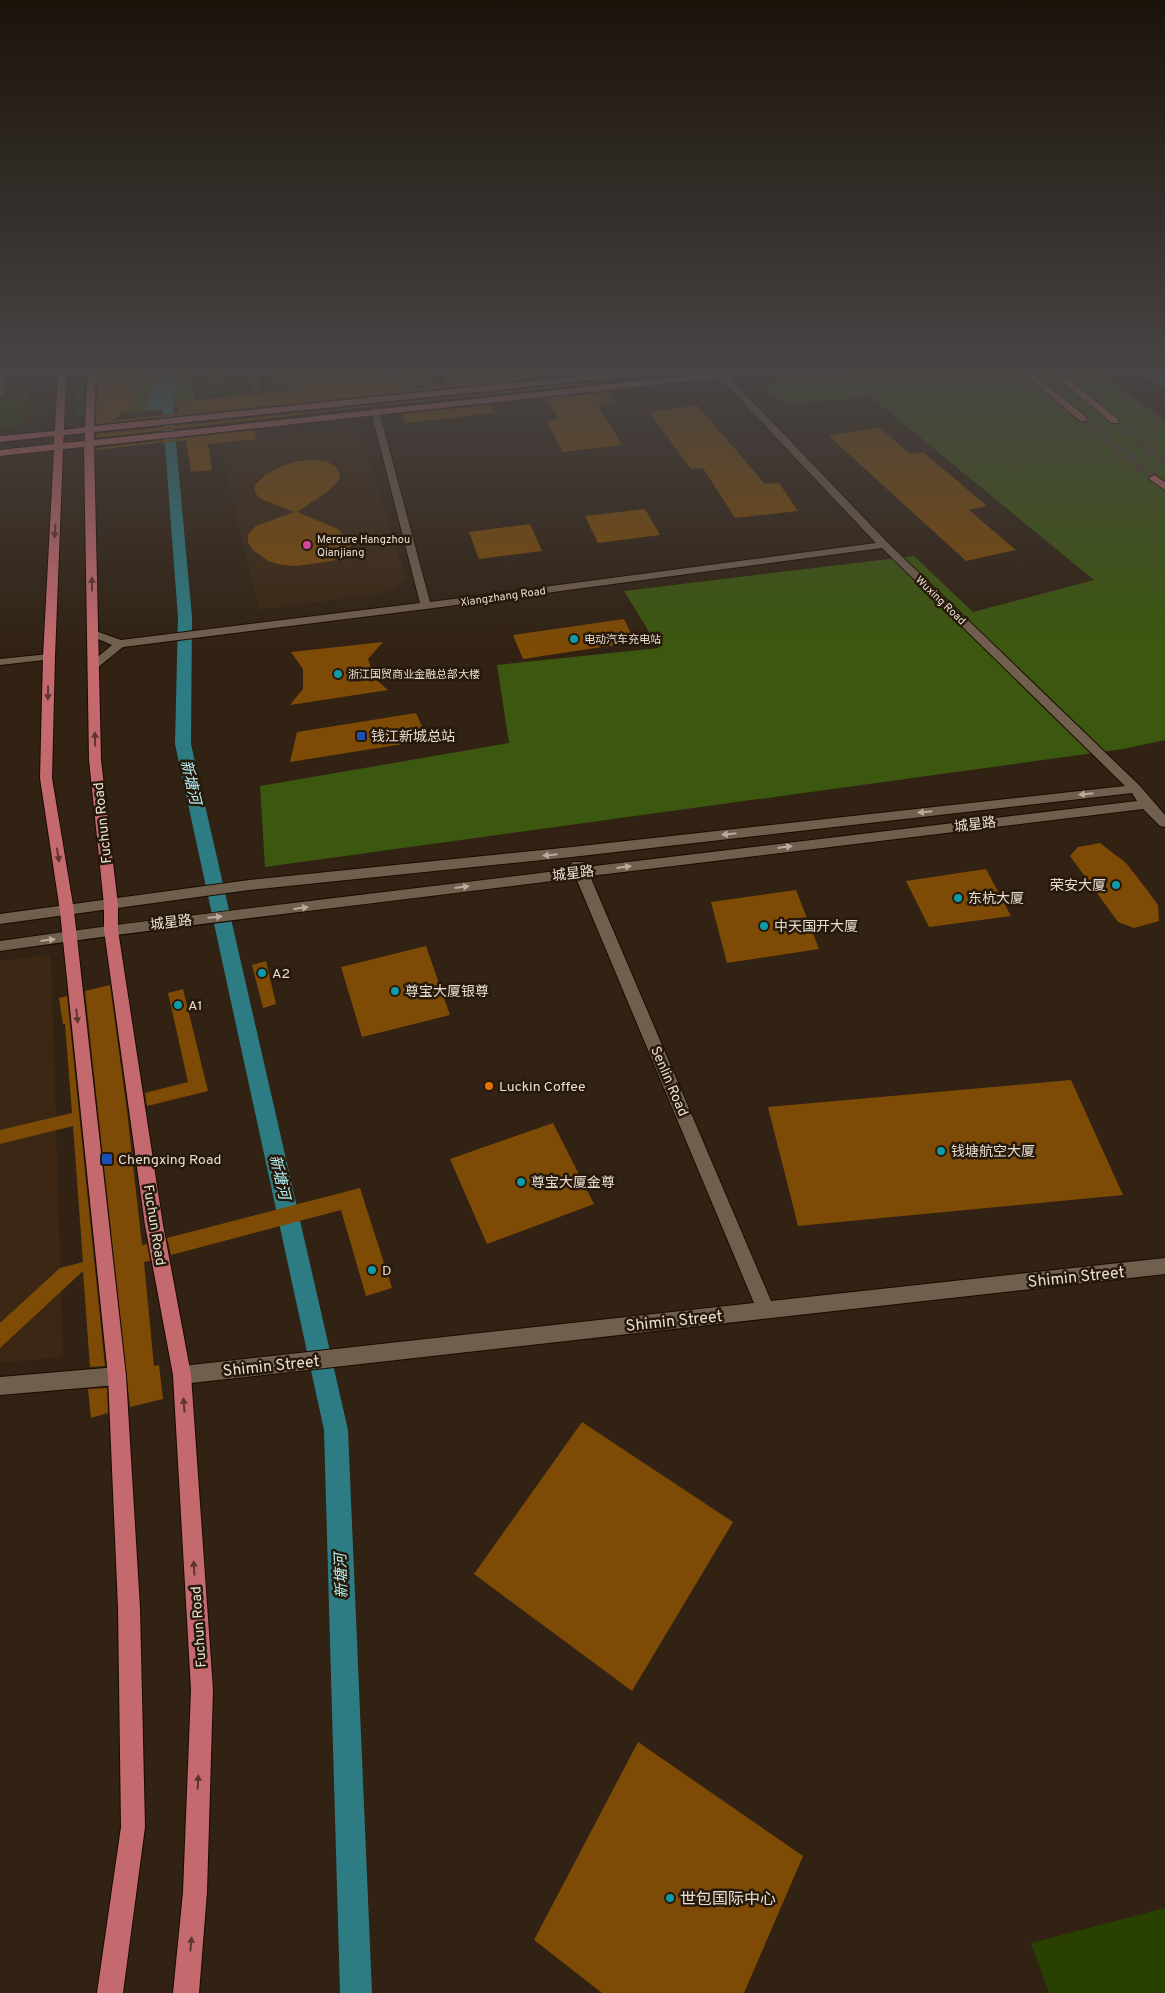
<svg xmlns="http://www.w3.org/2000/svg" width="1165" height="1993" font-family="Overpass,'Noto Sans SC',sans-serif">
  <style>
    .built { fill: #3b2713 }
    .green { fill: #294001 }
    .forest { fill: #3c570f }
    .water { fill: #2d7c83 }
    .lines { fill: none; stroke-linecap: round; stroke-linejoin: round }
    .canal { fill: #2d7c83; fill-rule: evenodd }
    .building { fill: #7e4b06 }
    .major-tunnel { stroke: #4c3e30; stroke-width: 9; stroke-dasharray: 9 5; stroke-linecap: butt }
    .minor-casing { stroke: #190b01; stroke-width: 2 }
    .major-casing { stroke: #190b01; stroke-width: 2 }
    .minor { fill: #715f4e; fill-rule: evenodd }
    .major { fill: #c46a6e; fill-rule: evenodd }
    .oneway { fill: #5e352d }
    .oneway2 { fill: #b8ab9e }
    .hotel-dot { fill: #d1479c; stroke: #27190a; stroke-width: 2 }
    .culture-dot { fill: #0f9aa8; stroke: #27190a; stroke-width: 2 }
    .transit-dot { fill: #1a4fb4; stroke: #27190a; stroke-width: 2 }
    .food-dot { fill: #e8710a; stroke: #27190a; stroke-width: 2 }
    .labels { text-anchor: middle; stroke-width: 5; stroke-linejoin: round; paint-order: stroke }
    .far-poi-label { font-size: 11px; fill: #e8ded4; stroke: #27190a; text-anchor: start }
    .far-street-label { font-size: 11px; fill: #e8ded4; stroke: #27190a }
    .poi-label { font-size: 14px; fill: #e8ded4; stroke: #27190a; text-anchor: start }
    .street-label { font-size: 14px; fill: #e8ded4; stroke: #27190a }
    .water-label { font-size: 15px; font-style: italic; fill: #b3f1f7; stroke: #27190a }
    .near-street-label { font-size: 16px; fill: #e8ded4; stroke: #27190a }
    .near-poi-label { font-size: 16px; fill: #e8ded4; stroke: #27190a; text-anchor: start }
  </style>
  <rect width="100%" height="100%" fill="#312213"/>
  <path class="built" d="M354 426 362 436 406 579 387 592 259 610 219 442Z
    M51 954 63 1357 0 1363V961Z"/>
  <path class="green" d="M78 367H84L83 414 81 417 76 418 74 416Z
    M203 367H229L233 381 221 383V386L238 384 242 393 211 396 205 393Z
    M271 367H431L439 385 276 403Z
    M23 381 28 386 29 398 24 421 22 424 0 428V401L4 400 15 383Z
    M1165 1908V1993H1049L1031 1943Z"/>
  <path class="forest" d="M120 367H153L155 381 145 411C138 412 127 416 121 410Z
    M174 367H192L194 404 190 408H173C176 394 173 381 174 367Z
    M247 367H257L261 387 259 391 252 392Z
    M484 367H574L571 371 452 386 446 383 443 378C449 366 472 368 484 367Z
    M937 367H1096L1165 421V740L1123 749 265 867 260 786 509 743 497 665 659 648 624 591 914 556 973 612 1094 580 871 397 784 404 761 382Z"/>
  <path class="water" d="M153 367H174C173 381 176 394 173 408L145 411 155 381Z
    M1132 367H1165V389Z"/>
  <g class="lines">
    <path class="canal" d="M159 367H169L192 617 191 744 348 1430 372 1993H340L324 1430 175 744 178 617Z"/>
  </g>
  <path class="building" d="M98 367H131L134 405 111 421 179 413 178 402 293 390 292 386 403 374 409 389 465 383 461 373 528 367H532L536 377 582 374 96 424Z
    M602 381 603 383 375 406 96 438V434Z
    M609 392 616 403 598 405 622 445 563 452 546 420 559 419 546 398Z
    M490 405 494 413 405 423 402 414Z
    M697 405 765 484 779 483 798 511 735 518 703 468 691 469 649 412Z
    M879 427 910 454 923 452 987 506 969 510 1016 550 966 561 829 436Z
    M254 430 256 439 208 444 212 470 191 472 186 440 96 450V448Z
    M312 460 326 461 335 466 340 473 339 480 327 492 297 512 338 529 352 543 347 553 332 561 297 566 282 565 268 561 253 550 248 543V534L256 526 294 512 261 499 255 493V485L266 474 284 465 298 461Z
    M645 509 660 535 598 543 585 516Z
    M530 524 542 551 479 559 469 532Z
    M624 619 635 642 523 659 513 635Z
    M383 642 368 659 374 678 388 690 290 705 303 689V669L291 652Z
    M416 713 428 740 290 762 297 732Z
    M1100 843 1126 863 1147 890 1158 905 1159 921 1134 928 1118 922 1070 856 1078 847Z
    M986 869 1011 916 929 927 906 881Z
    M796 890 819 949 727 963 711 902Z
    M426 946 450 1015 362 1037 341 967Z
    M266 961 276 1004 263 1008 252 965Z
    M110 985 127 1111 142 1245 147 1244 150 1261 144 1262 154 1366 159 1365 163 1399 130 1407 85 991Z
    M183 989 208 1091 147 1106 145 1093 188 1082 168 993Z
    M67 996 105 1366 90 1367 83 1271 0 1348V1323L60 1268 83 1262 73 1126 0 1144V1130L72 1113 65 1024H63L59 998Z
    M1071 1080 1123 1195 798 1226 768 1107Z
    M553 1123 594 1204 487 1244 450 1159Z
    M360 1188 392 1288 366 1296 341 1210 171 1255 167 1238Z
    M107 1388 108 1413 91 1418 88 1389Z
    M582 1422 733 1522 632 1691 474 1574Z
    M638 1742 803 1856 744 1993H602L534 1940Z"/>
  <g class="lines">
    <path class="major-tunnel" d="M1083 419 1154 478
      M1115 421 1165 462"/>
    <defs>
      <path id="minor" d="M0 367H7L4 396 0 399Z
        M721 371 724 372 888 543 1140 786 1165 815V827L1160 826 1143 809 590 876 771 1301 1165 1258V1274L182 1384 175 1381 173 1375 175 1369 182 1366 754 1303 576 878C384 902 192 924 0 951V941C191 914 382 893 573 869L571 865 573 862H583L586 867 1137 801 1132 793 572 857 249 890 0 924V914L249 880 572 847 1125 786 882 548 426 609 123 647 97 668 93 669 87 666 112 645 89 635 87 633 89 631 93 630 121 640 420 603 371 411 375 408 379 411 430 602 876 543 718 376 717 374Z
        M49 654 55 657 53 659 0 665V659Z
        M117 1367 124 1370 126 1376 124 1382 117 1385 0 1395V1377Z"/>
      <path id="major" d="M58 367H66L64 430 85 427 88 367H96L94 426 666 367 672 369 668 372 94 432V440L769 367H794L790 370 94 446 101 760 118 905V930L163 1225 191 1375 213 1690 207 1892 199 1993H173L183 1892 191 1690 173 1375 145 1225 104 930V905L89 760 84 447 63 449 55 657 52 778 74 911 126 1376 140 1608 145 1827 123 1993H97L121 1827 118 1608 108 1376 60 911 40 778 43 657 54 450 0 456V450L54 444V436L0 442V436L55 431ZM85 433V441L63 443 64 435Z
        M1016 367H1025L1086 417V421H1080Z
        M1044 367H1053L1118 419V423H1112Z
        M1154 475 1165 482V490L1151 480 1149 478Z"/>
    </defs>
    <use href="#minor" class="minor-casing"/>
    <use href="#major" class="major-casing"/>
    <use href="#minor" class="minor"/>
    <use href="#major" class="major"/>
  </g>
  <defs><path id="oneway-solid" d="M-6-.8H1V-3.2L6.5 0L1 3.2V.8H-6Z" transform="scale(1.25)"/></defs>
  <g class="oneway">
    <use href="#oneway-solid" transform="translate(55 531) rotate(93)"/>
    <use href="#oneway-solid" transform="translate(92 584) rotate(-91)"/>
    <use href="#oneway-solid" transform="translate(48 693) rotate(91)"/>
    <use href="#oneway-solid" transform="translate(95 739) rotate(-91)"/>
    <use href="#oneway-solid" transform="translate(58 855) rotate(81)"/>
    <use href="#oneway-solid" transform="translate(77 1016) rotate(84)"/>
    <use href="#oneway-solid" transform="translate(184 1405) rotate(-94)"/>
    <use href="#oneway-solid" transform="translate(194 1568) rotate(-94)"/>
    <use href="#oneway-solid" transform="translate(198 1782) rotate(-87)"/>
    <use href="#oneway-solid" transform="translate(191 1944) rotate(-85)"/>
  </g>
  <g class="oneway2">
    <use href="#oneway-solid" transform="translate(1086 794) rotate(174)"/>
    <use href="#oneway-solid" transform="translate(925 812) rotate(174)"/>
    <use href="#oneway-solid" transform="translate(729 834) rotate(174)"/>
    <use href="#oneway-solid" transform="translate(785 847) rotate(-7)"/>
    <use href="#oneway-solid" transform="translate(550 855) rotate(174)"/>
    <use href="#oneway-solid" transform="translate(624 867) rotate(-7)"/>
    <use href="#oneway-solid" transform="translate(462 887) rotate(-7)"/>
    <use href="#oneway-solid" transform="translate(301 908) rotate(-7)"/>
    <use href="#oneway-solid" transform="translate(215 917) rotate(-5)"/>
    <use href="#oneway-solid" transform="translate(48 940) rotate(-7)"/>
  </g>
  <linearGradient id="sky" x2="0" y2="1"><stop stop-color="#1b130a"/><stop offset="0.57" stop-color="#484444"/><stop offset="1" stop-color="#484444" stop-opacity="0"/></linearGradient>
  <rect width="1165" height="646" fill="url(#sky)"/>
  <circle class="hotel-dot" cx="307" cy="545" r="5"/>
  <g class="culture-dot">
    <circle cx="574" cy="639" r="5"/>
    <circle cx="338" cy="674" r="5"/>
    <circle cx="1116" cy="885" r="5"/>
    <circle cx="958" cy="898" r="5"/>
    <circle cx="764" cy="926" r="5"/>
    <circle cx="262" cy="973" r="5"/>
    <circle cx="395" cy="991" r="5"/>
    <circle cx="178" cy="1005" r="5"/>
    <circle cx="941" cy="1151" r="5"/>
    <circle cx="521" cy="1182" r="5"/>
    <circle cx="372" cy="1270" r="5"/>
    <circle cx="670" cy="1898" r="5"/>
  </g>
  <g class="transit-dot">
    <rect x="356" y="731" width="10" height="10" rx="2.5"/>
    <rect x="101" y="1153" width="12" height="12" rx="2.5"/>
  </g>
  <circle class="food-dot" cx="489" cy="1086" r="5"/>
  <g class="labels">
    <g class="far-poi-label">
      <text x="317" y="543">Mercure Hangzhou<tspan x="317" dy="13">Qianjiang</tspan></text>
      <text x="584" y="643">电动汽车充电站</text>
      <text x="348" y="678">浙江国贸商业金融总部大楼</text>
    </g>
    <g class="far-street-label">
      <text transform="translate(503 596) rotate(-8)" y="4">Xiangzhang Road</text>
      <text transform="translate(941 600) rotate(44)" y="4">Wuxing Road</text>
    </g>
    <g class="poi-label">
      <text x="371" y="741">钱江新城总站</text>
      <text x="1106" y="890" text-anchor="end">荣安大厦</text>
      <text x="968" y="903">东杭大厦</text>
      <text x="774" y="931">中天国开大厦</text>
      <text x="272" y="978">A2</text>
      <text x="405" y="996">尊宝大厦银尊</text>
      <text x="188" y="1010">A1</text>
      <text x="499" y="1091">Luckin Coffee</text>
      <text x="951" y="1156">钱塘航空大厦</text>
      <text x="118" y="1164">Chengxing Road</text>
      <text x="531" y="1187">尊宝大厦金尊</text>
      <text x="382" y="1275">D</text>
    </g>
    <g class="street-label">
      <text transform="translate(102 823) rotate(-96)" y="5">Fuchun Road</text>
      <text transform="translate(975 824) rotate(-7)" y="5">城星路</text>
      <text transform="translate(573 873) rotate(-7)" y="5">城星路</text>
      <text transform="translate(171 922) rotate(-7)" y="5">城星路</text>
      <text transform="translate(670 1081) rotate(67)" y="5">Senlin Road</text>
      <text transform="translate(155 1225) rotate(81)" y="5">Fuchun Road</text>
      <text transform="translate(198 1627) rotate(-94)" y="5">Fuchun Road</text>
    </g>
    <g class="water-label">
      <text transform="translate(191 782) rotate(77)" y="5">新塘河</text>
      <text transform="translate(280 1177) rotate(77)" y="5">新塘河</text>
      <text transform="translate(341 1576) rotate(-92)" y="5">新塘河</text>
    </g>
    <g class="near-street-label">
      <text transform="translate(1076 1276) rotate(-6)" y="6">Shimin Street</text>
      <text transform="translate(674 1320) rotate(-6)" y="6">Shimin Street</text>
      <text transform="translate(271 1365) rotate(-6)" y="6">Shimin Street</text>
    </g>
    <g class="near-poi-label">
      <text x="680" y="1904">世包国际中心</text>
    </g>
  </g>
</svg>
